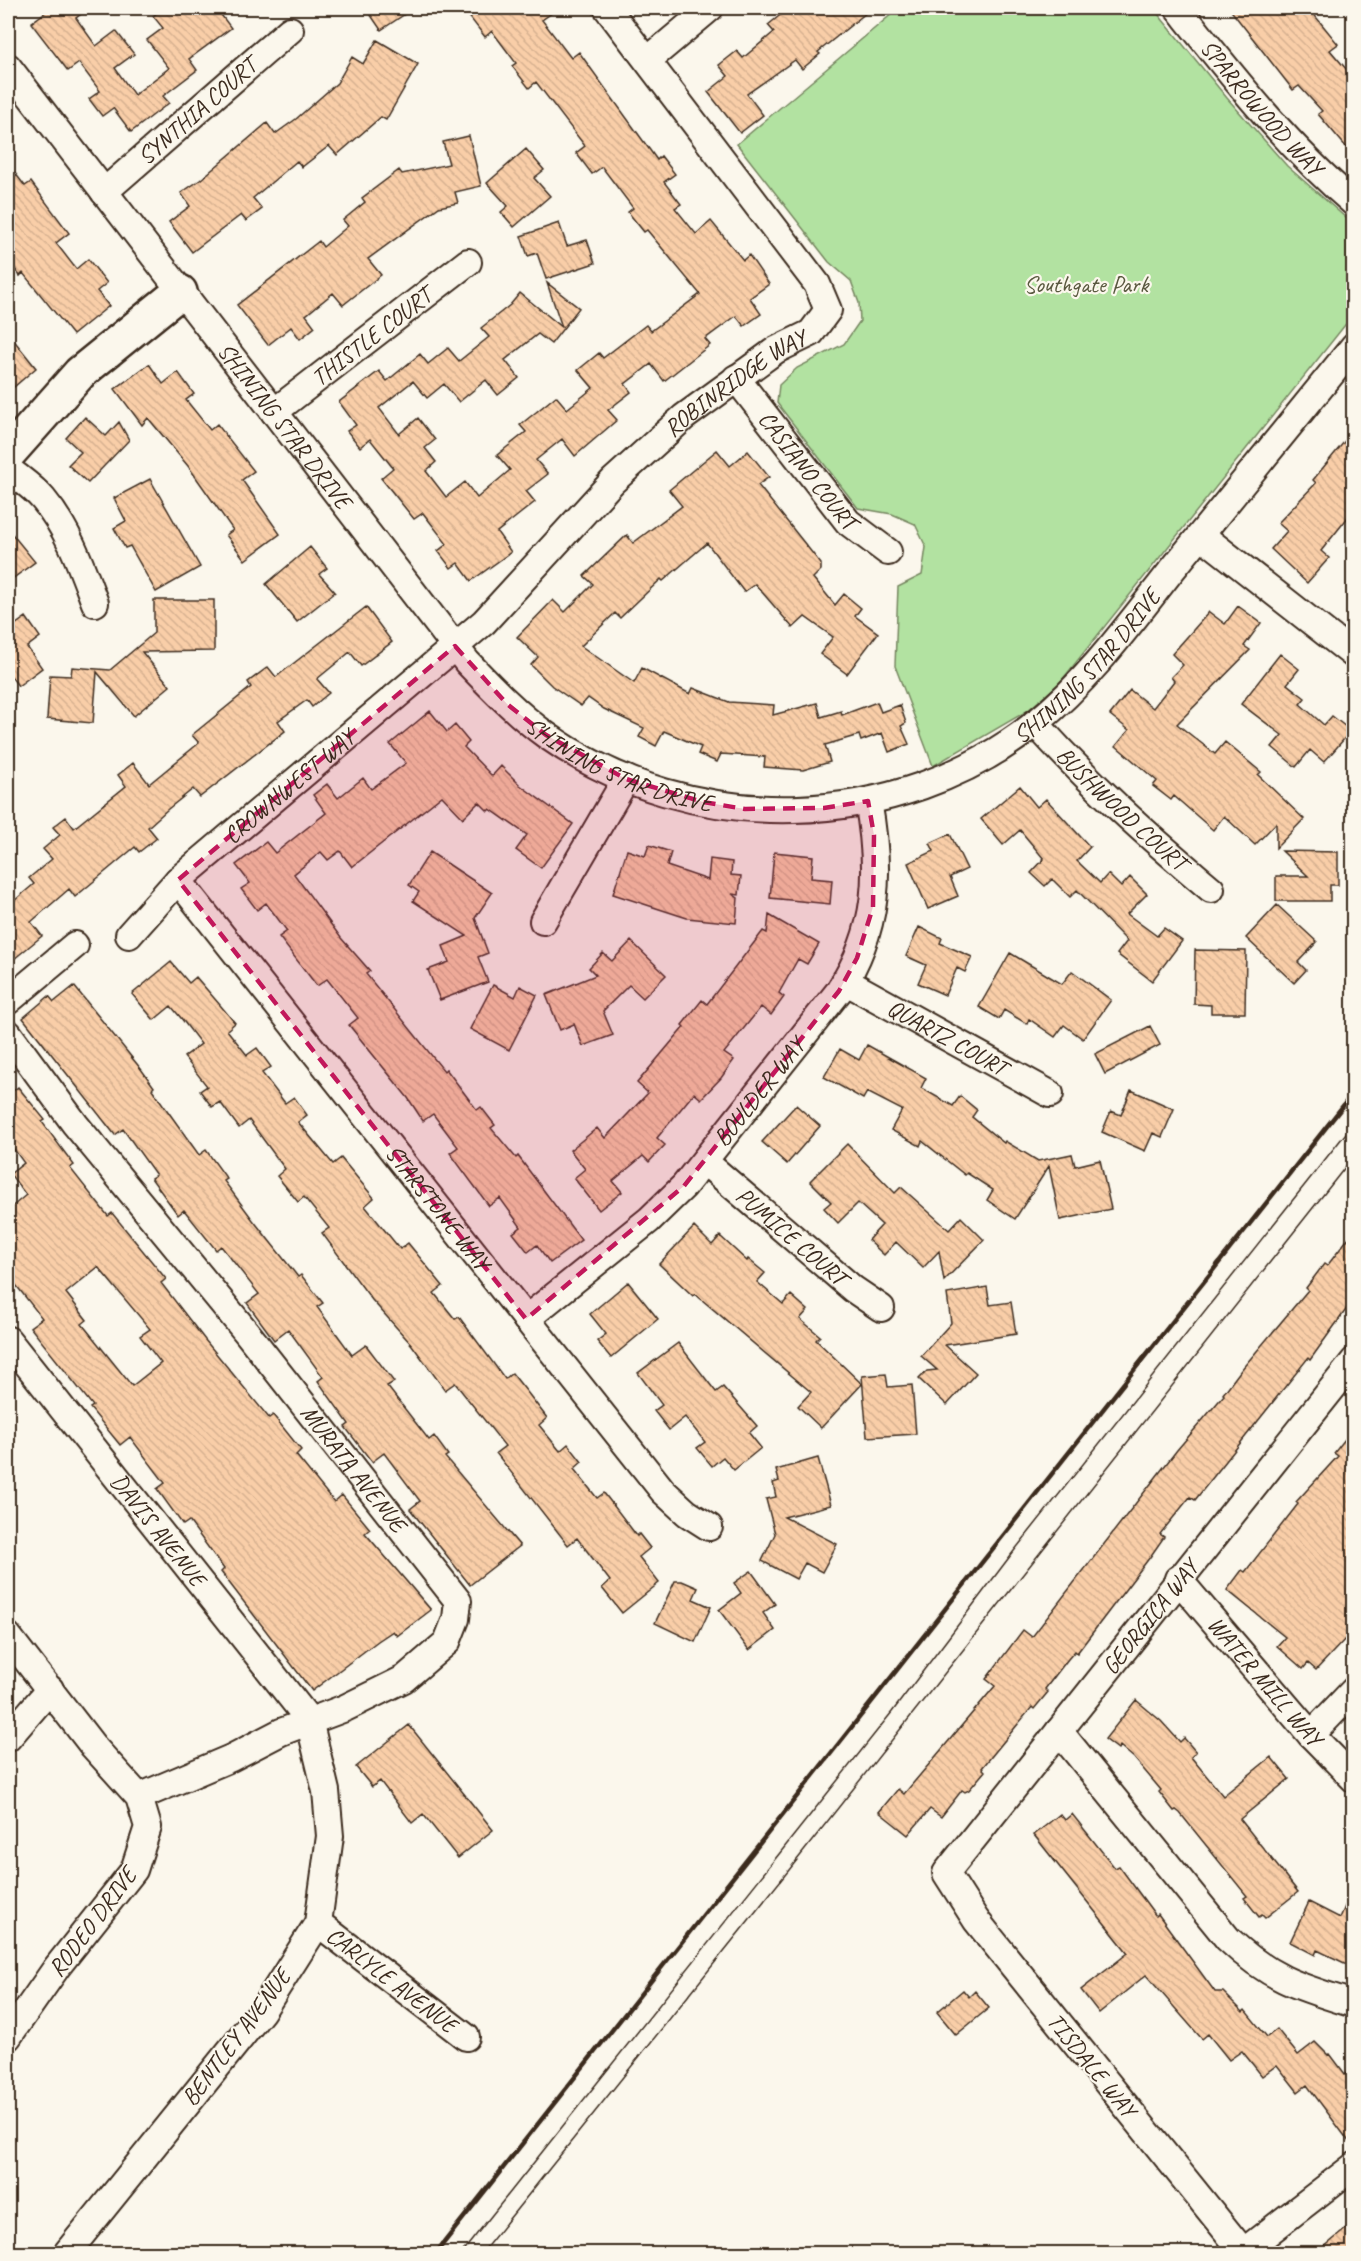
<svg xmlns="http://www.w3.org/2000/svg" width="1361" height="2261" font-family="Caveat,sans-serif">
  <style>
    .green { fill: #b2e2a1; stroke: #768660; stroke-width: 1.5 }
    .building { fill: url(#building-back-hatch); stroke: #3b2a1e; stroke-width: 1.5; fill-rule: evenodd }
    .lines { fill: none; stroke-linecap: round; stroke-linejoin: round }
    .street-casing { stroke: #3b2a1e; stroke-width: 30 }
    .secondary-casing { stroke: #3b2a1e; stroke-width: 38 }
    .street { stroke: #fbf7ec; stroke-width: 26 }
    .secondary { stroke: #fbf7ec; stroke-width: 33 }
    .tram { stroke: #3b2a1e; stroke-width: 1.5 }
    .rail { stroke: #3b2a1e; stroke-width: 4.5 }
    .marked { fill: #c2185b; fill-opacity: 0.2; stroke: #c2185b; stroke-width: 4.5; stroke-dasharray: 12 8; stroke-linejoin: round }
    .labels { text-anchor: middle; stroke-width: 4.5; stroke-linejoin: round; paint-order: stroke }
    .street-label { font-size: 24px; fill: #3b2a1e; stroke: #fbf7ec }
    .park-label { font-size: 24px; fill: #59583f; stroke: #fbf7ec }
  </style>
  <defs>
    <pattern id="building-back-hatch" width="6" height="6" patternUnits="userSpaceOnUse" patternTransform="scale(1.5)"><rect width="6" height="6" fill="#f9cea8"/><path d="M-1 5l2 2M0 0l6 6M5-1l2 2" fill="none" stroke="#d6b190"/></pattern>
  </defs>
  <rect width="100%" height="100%" fill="#fbf7ec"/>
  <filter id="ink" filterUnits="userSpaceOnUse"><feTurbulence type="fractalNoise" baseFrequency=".0167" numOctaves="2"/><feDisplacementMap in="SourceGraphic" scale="12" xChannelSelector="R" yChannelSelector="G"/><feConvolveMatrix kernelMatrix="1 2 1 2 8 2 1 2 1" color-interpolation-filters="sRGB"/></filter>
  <g filter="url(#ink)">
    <path class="green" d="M899 8H1153L1227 98 1287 166 1354 225 1353 315 1058 685 1027 711 933 766 895 666 898 587 922 575 926 547 915 524 892 514 858 508 777 403 779 385 797 368 844 344 860 321 859 303 851 281 829 262 737 144Z"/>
    <path class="building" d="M51 8H89L76 18 96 46 116 31 134 54 115 68 134 95 169 68 147 40 163 28 153 16 164 8H216L231 28 189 59 197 70 163 96 169 103 131 132 113 108 102 116 89 99 100 91 79 63 68 71 31 23Z
      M366 8H414L381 30Z
      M477 8H559L542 20 571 58 579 52 657 160 661 156 675 174 664 182 681 204 675 208 696 234 711 221 743 260 749 255 769 284 750 298 761 314 744 326 736 316 705 339 710 345 664 381 651 364 625 384 631 392 608 410 617 420 575 456 562 439 536 460 548 474 526 491 535 502 497 532 511 552 471 581 458 563 451 568 438 551 447 544 423 513 414 519 381 478 393 468 370 439 360 447 347 431 356 425 339 402 379 371 387 381 420 354 428 364 448 348 459 361 489 337 481 328 510 305 520 293 562 327 547 283 579 308 551 344 538 334 505 360 519 378 498 395 486 380 459 402 444 384 427 398 413 381 379 408 399 434 418 418 435 440 425 448 436 462 426 471 446 497 465 482 477 498 510 470 497 455 526 432 520 425 556 396 567 409 593 388 578 370 599 353 603 358 646 325 651 331 700 294 647 230 644 232 628 212 633 208 602 167 592 174 576 153 585 146 536 82 529 88 512 66 516 63 492 31 485 37 468 15Z
      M789 8H872L818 52 820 54 802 69 795 60 747 94 763 115 740 133 708 92 728 76 719 65 737 51 743 58 774 32 768 25Z
      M1229 8H1302L1308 15 1312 12 1338 44 1330 50 1353 77V155L1318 114 1322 111 1299 86 1293 90Z
      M377 40 418 64 386 120 381 117 337 155 329 146 302 167 297 161 253 198 262 209 246 221 241 215 192 252 169 222 190 206 181 193 200 180 267 123 275 134 296 119 337 83 352 57 363 64Z
      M469 136 481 186 455 192 458 203 439 207 368 259 381 275 343 305 333 293 306 315 315 327 300 339 291 327 268 345 237 305 319 241 323 247 348 226 343 220 365 202 362 198 399 170 402 174 449 164 443 142Z
      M526 149 544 170 534 178 550 196 514 227 501 212 508 206 487 183Z
      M8 164 25 186 31 182 69 233 56 243 76 269 88 259 107 283 97 291 109 306 73 335 23 273 20 276 8 260Z
      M559 223 567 246 587 240 595 263 546 279 537 253 528 256 521 236Z
      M8 333 36 368 8 392Z
      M149 364 163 384 178 372 194 394 186 400 210 430 217 424 254 471 242 480 280 534 245 560 226 535 233 530 188 466 148 418 142 425 115 389Z
      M85 417 106 436 119 422 129 440 88 483 68 465 81 452 66 438Z
      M1353 431V511L1321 551 1329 558 1307 583 1271 549 1287 531 1278 523 1316 483 1313 480Z
      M717 450 730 466 748 451 769 477 758 485 821 564V570L813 578 835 605 844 594 861 608 855 616 878 633 847 674 820 654 833 637 805 617 793 628 755 584 744 592 707 543 663 581 661 579 620 618 615 613 581 646 634 683 642 668 690 694 693 688 729 702 774 705 773 715 817 703 821 717 841 711 842 715 877 702 881 712 900 705 906 723 901 726 909 744 889 752 882 733 861 741 859 735 825 745 830 762 803 770 764 767 765 757 721 754 717 762 698 754 701 747 664 731 656 746 639 737 644 728 604 709 588 698 581 706 552 686 531 665 538 657 517 637 553 600 565 612 593 584 584 576 627 535 633 543 682 506 669 490Z
      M150 479 200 567 156 592 130 546 125 548 114 528 126 521 114 498Z
      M8 529 35 562 8 582Z
      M310 547 327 568 319 574 335 592 297 622 266 584Z
      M154 600H214V651L142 652 170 686 134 716 97 672 93 723 47 719 50 675 71 676 72 667 110 670 154 633Z
      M1238 606 1261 623 1244 646 1250 650 1177 724 1215 754 1225 742 1261 772 1258 775 1304 819 1276 848V823L1255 845 1224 816 1213 830 1174 796 1171 800 1153 786 1157 781 1116 746 1129 730 1110 715 1130 690 1153 708 1174 681 1171 677 1183 665 1172 654 1209 612 1225 624Z
      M366 607 392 642 361 666 350 652 317 679 329 693 312 707 307 700 278 721 285 731 200 797 193 789 168 809 148 827 157 838 139 852 135 847 75 897 69 889 31 922 42 936 8 964V906L34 884 29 878 52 859 43 849 60 835 53 827 66 817 74 828 126 786 118 775 133 763 149 784 199 743 192 735 251 687 248 682 268 667 276 677Z
      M26 617 40 637 27 647 42 668 18 686 8 672V630Z
      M1280 654 1299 669 1287 684 1305 698 1300 704 1324 725 1332 716 1351 731 1324 762 1310 750 1296 767 1272 747 1282 735 1241 704Z
      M430 711 447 732 455 725 469 742 464 747 492 776 501 766 520 785 573 824 541 868 516 850 527 835 490 809 488 811 479 802 463 818 442 796 352 867 340 851 328 860 321 852 294 874 341 938 370 971 366 974 444 1071 446 1069 477 1110 481 1107 495 1125 491 1128 516 1158 518 1156 581 1240 550 1263 537 1245 528 1252 513 1233 521 1227 500 1198 489 1206 450 1153 458 1147 433 1114 423 1121 408 1098 349 1025 358 1018 327 979 317 986 279 937 287 931 266 903 257 910 241 889 250 883 236 865 266 842 275 853 326 813 313 795 327 784 338 798 363 778 371 789 406 763 390 744Z
      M1020 786 1037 807 1046 799 1090 847 1077 861 1100 883 1108 874 1121 887 1130 877 1147 894 1127 914 1157 936 1164 928 1182 941 1152 981 1117 954 1127 941 1077 890 1070 897 1052 879 1045 886 1031 873 1044 859 1020 830 1003 845 981 819Z
      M950 834 967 869 950 877 958 896 928 909 908 863 934 851 930 843Z
      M649 845 671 852 667 866 708 880 710 859 732 862 731 875 741 876 739 895 732 894 738 898 736 923 687 918 613 894 627 850 645 856Z
      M1282 851 1338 852V885H1330V901H1276V876H1308Z
      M430 852 492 893 475 918 488 953 478 957 488 982 440 1000 428 970 449 962 443 946 467 936 413 901 419 892 409 885Z
      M774 852 813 856 811 878 832 880 830 904 770 898Z
      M1277 905 1317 942 1298 962 1306 970 1294 983 1246 938Z
      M769 915 819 944 807 964 798 959 779 993 784 997 771 1015 761 1007 724 1053 734 1060 721 1078 701 1099 694 1093 657 1138 665 1145 649 1162 643 1156 613 1181 622 1192 599 1210 574 1178 585 1169 570 1150 597 1128 605 1138 648 1093 637 1083 684 1027 682 1025 702 1000 707 1004 763 931 767 933Z
      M919 927 942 938 940 943 972 957 965 972 957 968 945 995 918 983 926 965 906 956Z
      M631 941 666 975 643 998 629 985 603 1011 613 1035 583 1046 574 1024 560 1030 546 995 596 975 589 968 603 953 612 961Z
      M1195 950 1246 951 1245 1013H1211V1005L1194 1004Z
      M1010 953 1062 984 1072 971 1111 1000 1083 1039 1064 1025 1055 1037 1029 1019 1027 1024 1004 1010 999 1019 979 1007Z
      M171 962 189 983 196 977 220 1005 235 1023 227 1030 247 1055 257 1048 271 1067 262 1073 285 1103 294 1097 307 1115 298 1122 333 1164 341 1158 374 1198 365 1206 400 1249 408 1243 443 1286 434 1293 455 1319 459 1317 505 1379 512 1373 527 1392 547 1418 539 1425 560 1451 568 1444 582 1462 574 1469 597 1498 604 1493 637 1536 639 1534 650 1548 639 1557 659 1583 622 1613 602 1588 610 1581 577 1538 568 1545 496 1453 505 1446 455 1383 445 1390 412 1345 372 1300 322 1233 329 1228 304 1197 298 1202 277 1176 285 1169 249 1120 239 1128 220 1102 212 1107 200 1091 207 1086 184 1057 201 1044 181 1018 171 1006 154 1020 132 994Z
      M493 985 515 997 520 986 537 995 509 1050 470 1029Z
      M74 986 141 1069 154 1087 152 1089 199 1155 206 1150 227 1179 224 1181 253 1220 298 1277 301 1275 323 1303 317 1307 352 1355 366 1345 394 1382 387 1386 429 1440 434 1436 448 1455 445 1457 520 1546 470 1585 410 1509 420 1501 384 1453 372 1462 345 1427 349 1424 318 1381 323 1377 288 1329 274 1340 247 1303 259 1294 221 1246 216 1250 184 1210 178 1215 151 1178 156 1175 123 1129 115 1135 23 1018 49 996 54 1002Z
      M1150 1026 1160 1045 1105 1074 1095 1054Z
      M867 1045 926 1078 921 1088 953 1106 960 1096 977 1110 972 1117 1004 1143 1005 1141 1038 1161 1072 1154 1075 1166 1100 1160 1111 1209 1060 1220 1049 1166 1015 1219 987 1200 993 1190 967 1173 965 1175 922 1141 920 1146 891 1130 902 1110 867 1092 863 1099 824 1077 840 1049 859 1060Z
      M18 1087 45 1120 42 1122 74 1165 70 1168 108 1216 112 1213 166 1279 161 1283 205 1340 269 1418 273 1415 301 1450 296 1455 334 1502 342 1495 370 1529 365 1533 431 1610 397 1636 393 1631 378 1641 312 1691 221 1572 224 1569 189 1521 183 1525 157 1489 165 1483 130 1437 120 1445 90 1408 93 1406 30 1327 42 1318 8 1275V1210L26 1195 10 1174 24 1163 8 1141V1095ZM98 1267 150 1329 140 1336 161 1363 132 1386 82 1324 87 1320 66 1293Z
      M1131 1090 1174 1109 1162 1137 1153 1133 1145 1151 1102 1132 1111 1111 1121 1115Z
      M796 1105 820 1126 787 1164 762 1142Z
      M847 1144 895 1193 901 1187 949 1230 961 1217 984 1240 944 1281 939 1251 923 1268 896 1242 884 1255 868 1240 882 1225 858 1203 838 1223 824 1208 831 1202 810 1181Z
      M694 1227 712 1245 720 1236 747 1261 748 1259 765 1273 757 1282 783 1304 791 1295 808 1310 800 1319 820 1336 816 1340 862 1384 821 1428 798 1406 811 1392 695 1294 693 1296 659 1264Z
      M1353 1232V1300L1310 1360 1308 1358 1195 1500 1190 1497 1160 1534 1164 1537 1150 1557 1077 1653 1075 1651 1068 1659 1045 1689 1048 1692 1034 1709 1032 1707 982 1768 985 1771 969 1790 965 1792 962 1790 941 1817 930 1809 908 1835 879 1812 898 1789 904 1794 995 1686 986 1679 1023 1630 1032 1637 1177 1450 1224 1395 1223 1394 1241 1370 1308 1290 1306 1288 1324 1264 1327 1266Z
      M628 1282 658 1319 611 1358 597 1341 606 1334 590 1314Z
      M987 1287 990 1305 1011 1302 1016 1334 945 1345 976 1373 947 1405 919 1379 927 1371 937 1370 921 1356 951 1323 947 1294Z
      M678 1343 716 1392 723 1387 757 1426 749 1433 761 1448 734 1470 723 1457 712 1466 697 1448 705 1442 685 1417 669 1430 654 1411 662 1405 638 1373Z
      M886 1374 888 1387 912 1385 916 1434 867 1437 862 1376Z
      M1353 1429V1642L1347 1637 1316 1670 1308 1663 1303 1669 1277 1646 1285 1637 1227 1590 1242 1570 1245 1572 1298 1504 1296 1502 1338 1456 1334 1453Z
      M818 1458 831 1505 784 1517 837 1544 822 1572 805 1563 796 1579 762 1561 775 1534 766 1499 776 1497 773 1483 779 1481 776 1470Z
      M751 1571 775 1604 763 1613 775 1630 749 1650 719 1610 741 1593 734 1583Z
      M675 1581H682L698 1588 693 1599 711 1607 695 1642 655 1623Z
      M1136 1700 1161 1721 1180 1742 1184 1738 1196 1752 1191 1757 1223 1796 1271 1757 1289 1779 1240 1819 1298 1892 1265 1918 1262 1915 1259 1917 1244 1898 1247 1896 1180 1813 1176 1810 1174 1811 1159 1792 1161 1790 1134 1758 1120 1746 1118 1749 1105 1739Z
      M409 1725 493 1830 458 1858 423 1814 412 1823 380 1781 372 1787 356 1767Z
      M1060 1814 1065 1820 1072 1814 1115 1868 1119 1866 1156 1916 1158 1914 1215 1992H1223L1243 2012 1245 2010 1267 2037 1277 2029 1298 2055 1315 2042 1328 2055 1330 2054 1345 2074 1353 2067V2147L1307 2085 1298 2092 1277 2065 1262 2076 1242 2051 1229 2060 1208 2034 1202 2039 1146 1975 1099 2013 1081 1990 1128 1953 1034 1835Z
      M1353 1888V1967L1317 1950 1315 1955 1290 1942 1309 1902 1340 1918Z
      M963 1990 969 1997 975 1991 989 2008 956 2035 937 2012Z
      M1353 2223V2253H1317Z"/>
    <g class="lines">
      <defs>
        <g id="street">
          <path id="s1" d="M1178 8C1233 77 1286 145 1354 203"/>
          <path d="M648 60 710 8"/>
          <path id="s2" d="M8 67 467 662C492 688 517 714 546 735 691 838 898 834 1037 722 1090 679 1130 623 1172 570 1233 495 1293 420 1354 346"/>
          <path id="s3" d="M104 192 290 30"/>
          <path id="s4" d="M736 378 848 522 888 552"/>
          <path id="s5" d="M274 412 468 262"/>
          <path d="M8 469C19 478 34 488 43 499 69 530 81 566 95 603"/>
          <path d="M1201 535 1354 655"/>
          <path id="s6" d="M1035 723C1091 785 1147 835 1211 889"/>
          <path id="s7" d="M178 880 663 1491 687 1513 709 1527"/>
          <path d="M543 921 626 779"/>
          <path id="s8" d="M129 935 178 880 484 622 613 481 684 417 776 350 811 333 828 310 817 284 607 8"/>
          <path id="s9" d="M845 981 1050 1094"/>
          <path d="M8 1001 75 945"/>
          <path id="s10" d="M8 1033 75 1124 248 1334 458 1601 456 1619 447 1642 404 1679 345 1708 281 1732 231 1758 139 1797"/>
          <path id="s11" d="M705 1162 853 1289 881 1308"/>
          <path id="s12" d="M526 1319 649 1220 684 1186 839 991C879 930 881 871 868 801"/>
          <path id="s13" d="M8 1340 309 1720 326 1791 330 1836 318 1923 262 2011 66 2254"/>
          <path id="s14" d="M1178 1579 1311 1735 1354 1779"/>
          <path d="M8 1636 93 1746 139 1797 148 1827 134 1870 57 1967 8 2037"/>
          <path d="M1059 1731 1228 1939C1270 1979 1299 1987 1354 2004"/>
          <path d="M1311 1735 1354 1690"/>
          <path d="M8 1738 50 1689"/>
          <path id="s15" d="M318 1923 466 2037"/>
          <path d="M1243 2252 1354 2166"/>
          <path id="s16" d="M1245 2254 976 1920 946 1873 1354 1361"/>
        </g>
        <path id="secondary" d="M8 454 80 373 180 292"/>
      </defs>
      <use href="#street" class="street-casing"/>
      <use href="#secondary" class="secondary-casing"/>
      <use href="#street" class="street"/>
      <use href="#secondary" class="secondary"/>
      <path class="tram" d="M461 2254 892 1712 1014 1551 1354 1123
        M481 2254 789 1870 1354 1156"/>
      <path class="rail" d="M435 2254 1354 1092"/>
    </g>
  </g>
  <path class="marked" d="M455 646 507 704 546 735 626 779 703 802 745 809 824 808 868 801 874 835 873 907 857 958 839 991 684 1186 526 1319 178 880Z"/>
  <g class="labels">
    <g class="street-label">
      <text dy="8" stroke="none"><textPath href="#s1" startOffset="130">SPARROWOOD WAY</textPath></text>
      <text dy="8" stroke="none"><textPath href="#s3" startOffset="123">SYNTHIA COURT</textPath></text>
      <text dy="8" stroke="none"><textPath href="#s5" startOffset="123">THISTLE COURT</textPath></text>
      <text dy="8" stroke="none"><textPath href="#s8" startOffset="822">ROBINRIDGE WAY</textPath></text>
      <text dy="8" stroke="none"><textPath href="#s2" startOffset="453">SHINING STAR DRIVE</textPath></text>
      <text dy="8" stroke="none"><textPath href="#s4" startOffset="117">CASIANO COURT</textPath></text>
      <text dy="8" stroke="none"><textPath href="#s2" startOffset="1460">SHINING STAR DRIVE</textPath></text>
      <text dy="8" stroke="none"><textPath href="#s2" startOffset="939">SHINING STAR DRIVE</textPath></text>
      <text dy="8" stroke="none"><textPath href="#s8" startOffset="219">CROWNWEST WAY</textPath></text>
      <text dy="8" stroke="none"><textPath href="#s6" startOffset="122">BUSHWOOD COURT</textPath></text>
      <text dy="8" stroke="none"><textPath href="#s9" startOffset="117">QUARTZ COURT</textPath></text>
      <text dy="8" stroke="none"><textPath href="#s12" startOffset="327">BOULDER WAY</textPath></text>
      <text dy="8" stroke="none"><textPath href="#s7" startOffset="418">STARSTONE WAY</textPath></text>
      <text dy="8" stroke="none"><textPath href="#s11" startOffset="114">PUMICE COURT</textPath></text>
      <text dy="8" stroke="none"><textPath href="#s10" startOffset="556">MURATA AVENUE</textPath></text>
      <text dy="8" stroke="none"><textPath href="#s13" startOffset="242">DAVIS AVENUE</textPath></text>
      <text dy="8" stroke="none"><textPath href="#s16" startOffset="812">GEORGICA WAY</textPath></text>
      <text dy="8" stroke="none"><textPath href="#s14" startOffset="134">WATER MILL WAY</textPath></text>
      <text transform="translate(92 1922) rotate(-53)" y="8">RODEO DRIVE</text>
      <text dy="8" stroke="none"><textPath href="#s15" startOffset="93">CARLYLE AVENUE</textPath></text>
      <text transform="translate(236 2037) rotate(-53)" y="8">BENTLEY AVENUE</text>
      <text transform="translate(1092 2065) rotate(51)" y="8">TISDALE WAY</text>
    </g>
    <g class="park-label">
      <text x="1086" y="292">Southgate Park</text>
    </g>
  </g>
  <rect width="1361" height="2261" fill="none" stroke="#fbf7ec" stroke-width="30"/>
  <rect x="15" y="15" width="1331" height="2231" fill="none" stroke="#3b2a1e" stroke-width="2" filter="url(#ink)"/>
</svg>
